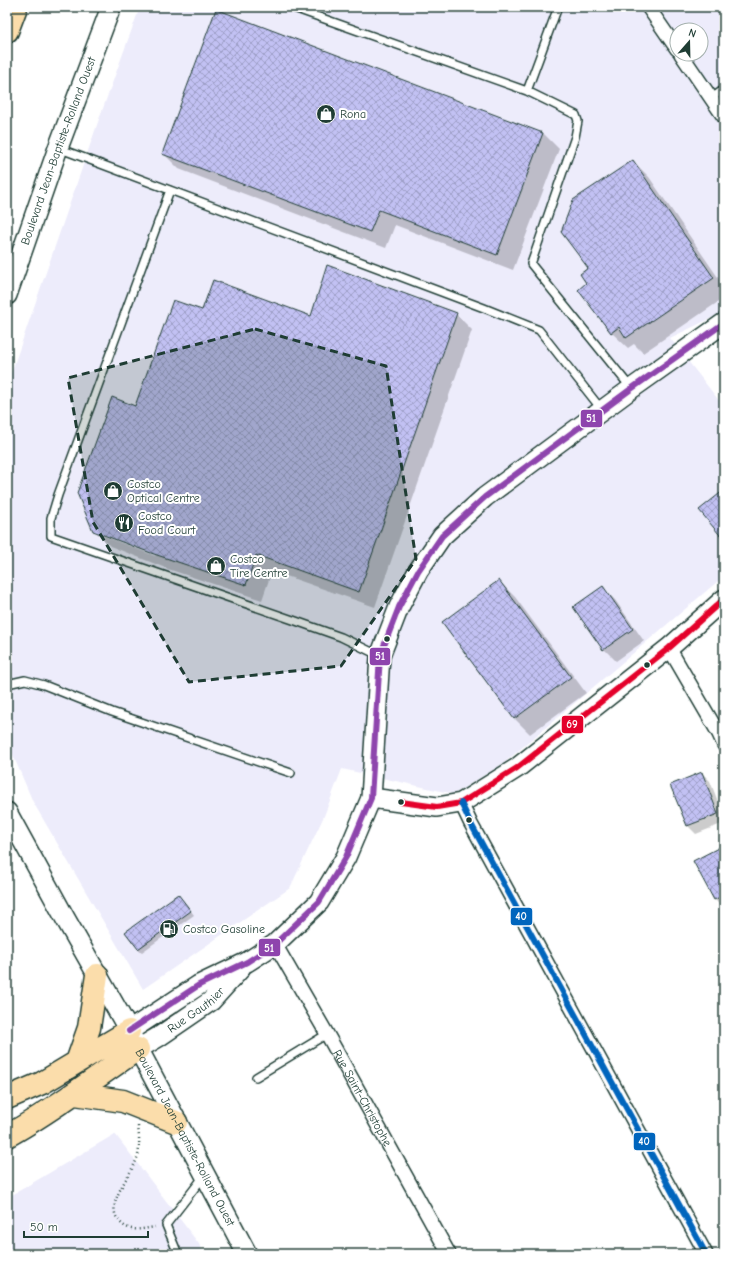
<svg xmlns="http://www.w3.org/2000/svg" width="731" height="1261" font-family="'Comic Neue',sans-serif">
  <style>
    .built { fill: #edecfb; fill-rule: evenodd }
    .shadow { fill: #0003; fill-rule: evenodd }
    .building { fill: url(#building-cross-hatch); stroke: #1f3d34 }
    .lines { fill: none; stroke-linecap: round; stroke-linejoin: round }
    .lane-casing { stroke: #1f3d34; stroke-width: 10 }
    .street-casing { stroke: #1f3d34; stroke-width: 16 }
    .secondary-casing { stroke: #1f3d34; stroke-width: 22 }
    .highway-casing { stroke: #1f3d34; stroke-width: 25 }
    .path { stroke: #1f3d34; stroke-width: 2.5; stroke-dasharray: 1 3; stroke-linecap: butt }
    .lane { stroke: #fff; stroke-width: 7 }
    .street { stroke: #fff; stroke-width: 13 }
    .secondary { stroke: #fff; stroke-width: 19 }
    .highway { stroke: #fbddab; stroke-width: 22 }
    .bus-1-casing { stroke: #fff; stroke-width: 9 }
    .bus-2-casing { stroke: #fff; stroke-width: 9 }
    .bus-3-casing { stroke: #fff; stroke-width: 9 }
    .bus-1 { stroke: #e4002b; stroke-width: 6 }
    .bus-2 { stroke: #8e44ad; stroke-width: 6 }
    .bus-3 { stroke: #0065bd; stroke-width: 6 }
    .marked { fill: #1f3d34; fill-opacity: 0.2; stroke: #1f3d34; stroke-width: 3; stroke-dasharray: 8 5; stroke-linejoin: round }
    .bus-dot { fill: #1f3d34; stroke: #fff; stroke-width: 1.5 }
    .labels { text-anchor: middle; stroke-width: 4; stroke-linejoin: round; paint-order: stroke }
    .poi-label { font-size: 12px; fill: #1f3d34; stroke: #fff; text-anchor: start }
    .street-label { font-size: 12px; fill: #1f3d34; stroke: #fff }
    .line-badge { stroke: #fff; stroke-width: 1.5 }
    .badge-label { font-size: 11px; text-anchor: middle; font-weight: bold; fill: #fff }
  </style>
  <defs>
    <pattern id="building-cross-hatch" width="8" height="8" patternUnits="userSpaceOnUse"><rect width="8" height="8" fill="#c2c1f3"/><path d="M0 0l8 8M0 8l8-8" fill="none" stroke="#9d9ec6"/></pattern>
  </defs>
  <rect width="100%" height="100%" fill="#fff"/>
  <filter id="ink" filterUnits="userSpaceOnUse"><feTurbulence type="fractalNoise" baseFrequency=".025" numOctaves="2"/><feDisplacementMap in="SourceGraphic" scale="8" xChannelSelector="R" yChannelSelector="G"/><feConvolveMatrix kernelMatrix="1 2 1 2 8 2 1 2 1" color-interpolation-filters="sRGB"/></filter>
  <g filter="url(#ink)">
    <path class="built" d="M140 7H724V312L670 338 724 407V576L504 763 454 794 342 769 324 816 290 888 143 989 33 802 7 741V385L98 122ZM677 30H701V54H677Z
      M115 1134 199 1244 204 1254H7V1198Z"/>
    <path class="shadow" d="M543 133 559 149 513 270 395 225 386 248 179 169 163 153Z
      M633 161 649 177 724 286V298L643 353 634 344 628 348 612 333 579 290 587 283 589 268Z
      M202 311 311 317 456 314 472 330 375 607 272 571 262 600 168 569 110 546 94 530 136 407ZM103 534 156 554 155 556 103 536Z
      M499 581 515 597 586 693 530 734 514 718Z
      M603 588 615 600 644 641 616 661 604 649Z
      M702 773 710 781 724 817V823L696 834 688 826 671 786Z
      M724 847V907L723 908 715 900 695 861Z
      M182 899 194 915 142 952 138 949Z
      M158 1249 163 1254H148Z"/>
    <path class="building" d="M216 9 543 133 497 255 379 210 370 232 162 154Z
      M633 160 714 278 626 338 619 327 611 333 578 290 586 283 580 274 588 268 561 232 573 200Z
      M327 265 457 313 359 592 256 555 246 585 151 553 93 531 77 493 112 397 135 406 173 300 202 310 213 280 311 316Z
      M724 490V540L699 510Z
      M499 580 571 677 514 719 442 622Z
      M603 586 633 629 603 650 573 607Z
      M702 772 718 814 687 826 670 785Z
      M724 845V895L714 900 693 861Z
      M178 894 191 911 138 949 125 932Z"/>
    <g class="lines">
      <defs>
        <path id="lane" d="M291 7 527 91 576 115 578 121 575 137 531 264 631 388
          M527 91 558 7
          M712 98 724 89
          M58 148 484 308 539 330 602 410
          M170 190 58 495 51 518V536L293 620 341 637 380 656
          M7 684 25 680 44 685 112 712 291 773
          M256 1077 327 1034
          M178 1254 166 1225 204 1176"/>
        <g id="street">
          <path d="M648 7 677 49"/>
          <path d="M681 54 724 117"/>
          <path d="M669 648 719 734 724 745"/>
          <path d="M461 803 471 824 706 1254"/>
          <path id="s1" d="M275 944 327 1034 449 1254"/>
        </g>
        <g id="secondary">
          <path id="s2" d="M7 295 58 148 111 7"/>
          <path d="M371 798 437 807 461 803 517 768 669 648 724 599"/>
          <path id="s3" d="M7 812 65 918 123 1020 247 1254"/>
          <path d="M129 1031 199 985 247 962 275 944 319 902 346 857 371 798 380 656 399 607 418 571 442 536 485 497 631 389 724 323"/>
          <path id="s4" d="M138 1049 160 1036 211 1001 240 969"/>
        </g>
        <path id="highway" d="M7 31 16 7
          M77 1062 89 1028 97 975
          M75 1094 123 1101 176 1122
          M7 1098 42 1083 129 1031
          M7 1136C53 1111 94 1078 138 1049"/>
      </defs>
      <use href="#lane" class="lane-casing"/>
      <use href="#street" class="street-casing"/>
      <use href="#secondary" class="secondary-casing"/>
      <use href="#highway" class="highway-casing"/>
      <path class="path" d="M138 1126C139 1136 140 1145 138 1155 133 1175 102 1204 120 1222 130 1233 141 1229 155 1227"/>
      <use href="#lane" class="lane"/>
      <use href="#street" class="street"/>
      <use href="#secondary" class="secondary"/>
      <use href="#highway" class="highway"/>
      <defs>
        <path id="bus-1" d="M401 802 437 807 461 803 517 768 669 648 724 599"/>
        <path id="bus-2" d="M129 1031 199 985 247 962 275 944 319 902 346 857 371 798 380 656 399 607 418 571 442 536 485 497 631 389 724 323"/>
        <path id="bus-3" d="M461 803 471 824 706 1254"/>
      </defs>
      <use href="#bus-1" class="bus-1-casing"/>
      <use href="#bus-2" class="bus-2-casing"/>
      <use href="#bus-3" class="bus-3-casing"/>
      <use href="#bus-1" class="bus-1"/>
      <use href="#bus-2" class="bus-2"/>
      <use href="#bus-3" class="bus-3"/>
    </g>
  </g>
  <path class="marked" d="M255 329 386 366 416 559 341 666 189 682 93 522 68 378Z"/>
  <defs>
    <symbol id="shop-disc" viewBox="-11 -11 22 22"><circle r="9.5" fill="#1f3d34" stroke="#fff"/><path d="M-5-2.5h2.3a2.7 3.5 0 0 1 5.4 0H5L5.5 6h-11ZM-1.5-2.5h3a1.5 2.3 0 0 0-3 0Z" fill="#fff"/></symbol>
    <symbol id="restaurant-disc" viewBox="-11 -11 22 22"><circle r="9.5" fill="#1f3d34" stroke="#fff"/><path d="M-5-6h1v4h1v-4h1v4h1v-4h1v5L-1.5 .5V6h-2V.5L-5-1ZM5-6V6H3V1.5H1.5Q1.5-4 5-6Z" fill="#fff"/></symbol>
    <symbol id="fuel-disc" viewBox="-11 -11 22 22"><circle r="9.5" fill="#1f3d34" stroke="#fff"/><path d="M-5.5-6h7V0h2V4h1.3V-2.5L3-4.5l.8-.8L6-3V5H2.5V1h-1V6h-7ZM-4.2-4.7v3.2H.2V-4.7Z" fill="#fff"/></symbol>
  </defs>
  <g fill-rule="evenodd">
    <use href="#shop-disc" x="315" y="103" width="22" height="22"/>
    <use href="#shop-disc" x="102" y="480" width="22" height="22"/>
    <use href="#restaurant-disc" x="113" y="512" width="22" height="22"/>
    <use href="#shop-disc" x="205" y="555" width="22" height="22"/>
    <use href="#fuel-disc" x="158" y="918" width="22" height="22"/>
  </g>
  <g class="bus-dot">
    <circle cx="387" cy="639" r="3.5"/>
    <circle cx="647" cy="665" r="3.5"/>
    <circle cx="401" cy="802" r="3.5"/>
    <circle cx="469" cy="820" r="3.5"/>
  </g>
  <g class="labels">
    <g class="poi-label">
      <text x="340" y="118">Rona</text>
      <text x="127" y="488">Costco<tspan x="127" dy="14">Optical Centre</tspan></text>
      <text x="138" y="520">Costco<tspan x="138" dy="14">Food Court</tspan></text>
      <text x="230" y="563">Costco<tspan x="230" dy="14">Tire Centre</tspan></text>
      <text x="183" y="933">Costco Gasoline</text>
    </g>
    <g class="street-label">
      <text dy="4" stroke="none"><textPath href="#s2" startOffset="153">Boulevard Jean-Baptiste-Rolland Ouest</textPath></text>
      <text dy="4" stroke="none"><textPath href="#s4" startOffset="70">Rue Gauthier</textPath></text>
      <text dy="4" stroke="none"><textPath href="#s1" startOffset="177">Rue Saint-Christophe</textPath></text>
      <text dy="4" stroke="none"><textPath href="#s3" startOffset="371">Boulevard Jean-Baptiste-Rolland Ouest</textPath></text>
    </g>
  </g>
  <g class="line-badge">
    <rect x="580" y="409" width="23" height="19" rx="4" fill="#8e44ad"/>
    <rect x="369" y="647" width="22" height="19" rx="4" fill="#8e44ad"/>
    <rect x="561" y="715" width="23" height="19" rx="4" fill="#e4002b"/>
    <rect x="510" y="907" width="23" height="19" rx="4" fill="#0065bd"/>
    <rect x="258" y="938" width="23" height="19" rx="4" fill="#8e44ad"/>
    <rect x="633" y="1132" width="23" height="19" rx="4" fill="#0065bd"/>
  </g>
  <g class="badge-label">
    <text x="591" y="422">51</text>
    <text x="380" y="660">51</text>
    <text x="572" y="728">69</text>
    <text x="521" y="920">40</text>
    <text x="269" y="952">51</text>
    <text x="644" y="1145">40</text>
  </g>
  <rect width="731" height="1261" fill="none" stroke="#fff" stroke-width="24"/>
  <rect x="12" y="12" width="707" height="1237" fill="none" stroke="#1f3d34" stroke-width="1.5" filter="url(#ink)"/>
  <g transform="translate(689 42) rotate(20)"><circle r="19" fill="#ffffff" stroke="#a5b1ae"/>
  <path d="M0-3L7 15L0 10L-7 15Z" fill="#1f3d34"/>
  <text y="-6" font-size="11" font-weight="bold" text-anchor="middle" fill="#1f3d34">N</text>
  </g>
  <path d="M24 1231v6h124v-6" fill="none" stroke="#1f3d34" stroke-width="2"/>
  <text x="30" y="1231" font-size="12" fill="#1f3d34" stroke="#ffffff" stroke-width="3" paint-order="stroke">50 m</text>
</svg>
